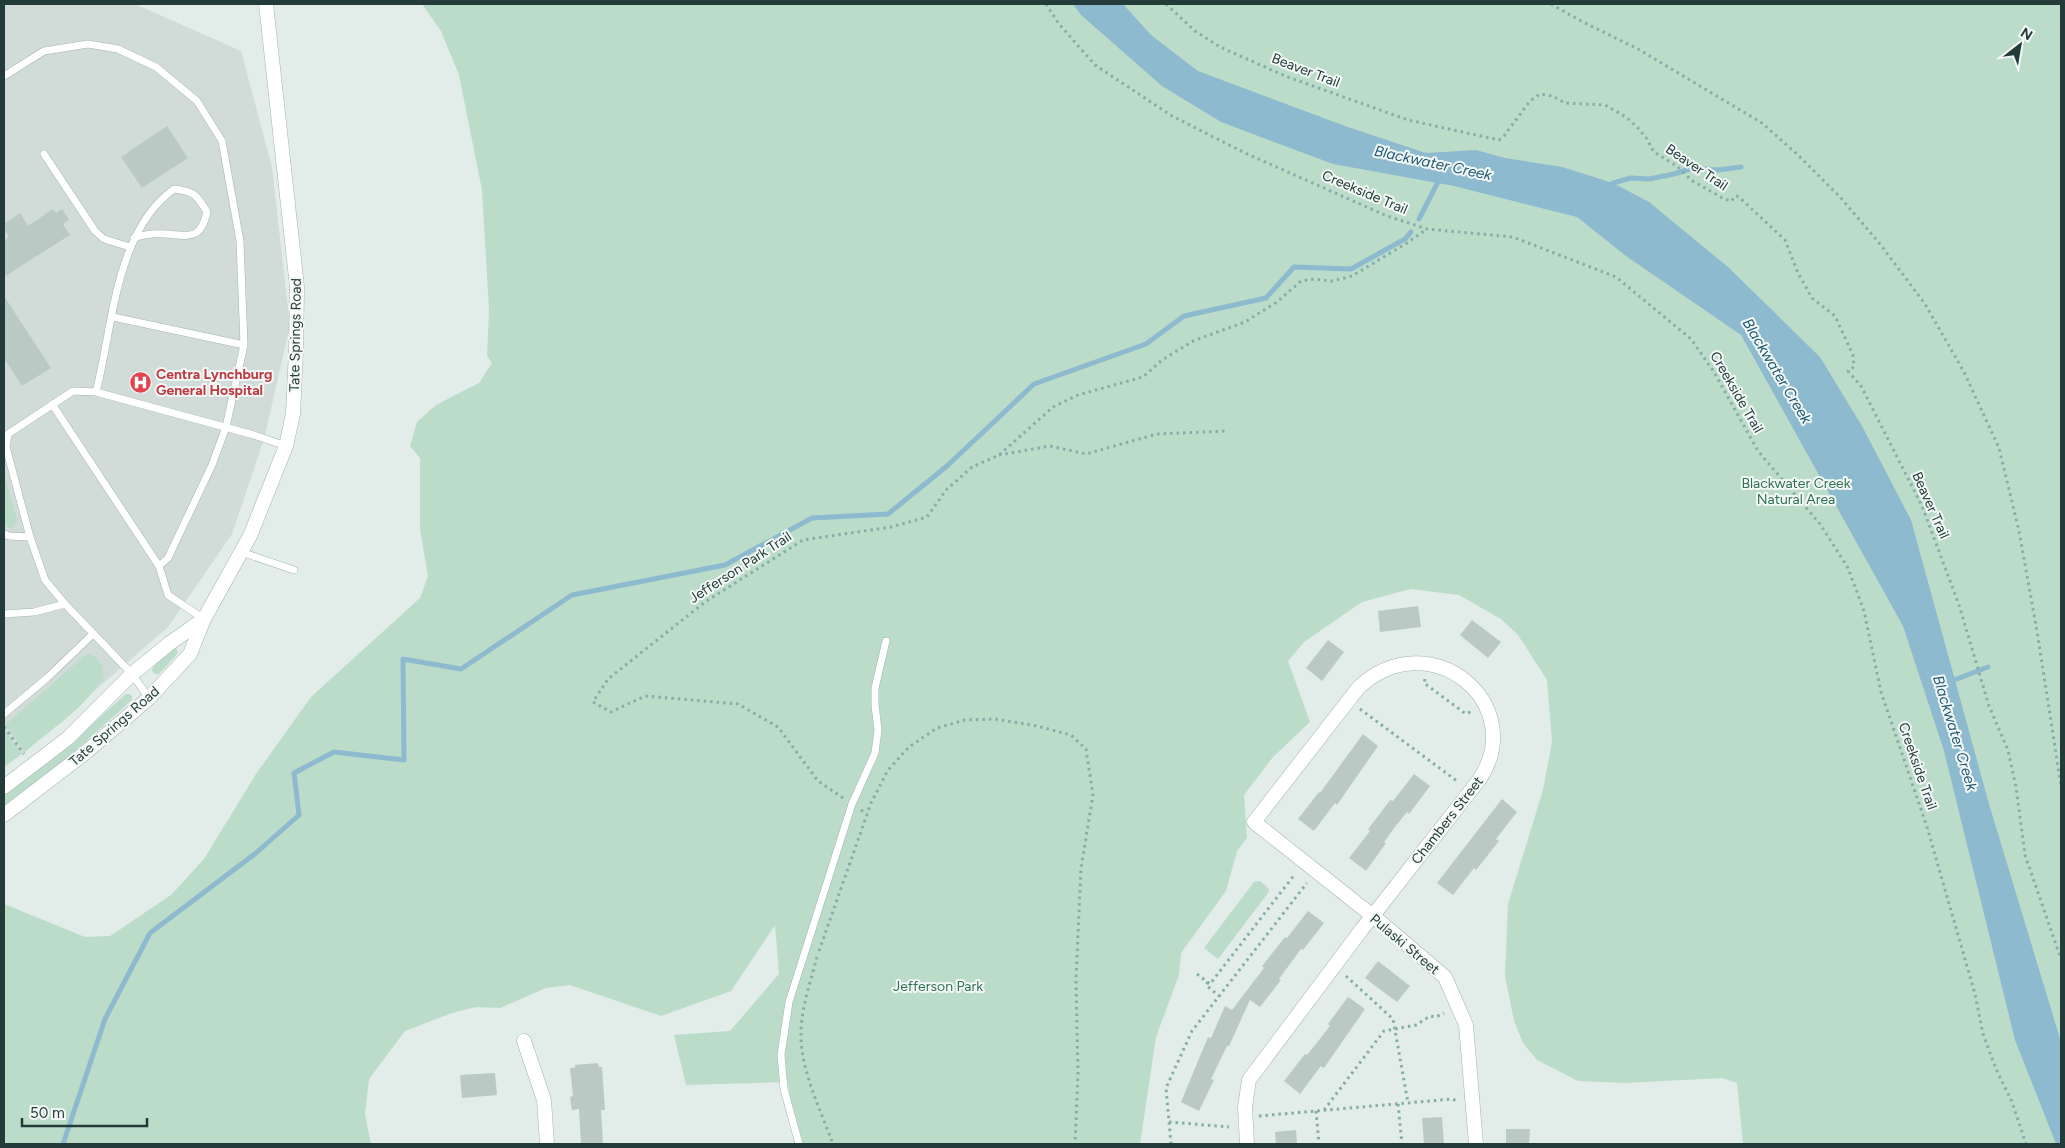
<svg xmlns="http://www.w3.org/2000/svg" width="2065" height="1148" font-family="Figtree,sans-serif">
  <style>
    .built { fill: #d1dcd8 }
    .green { fill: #bcdcca }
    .water { fill: #8dbace }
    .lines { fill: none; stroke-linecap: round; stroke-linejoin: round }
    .stream { stroke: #8dbace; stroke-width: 5 }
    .building { fill: #bbc9c5 }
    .service-casing { stroke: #a5b4b1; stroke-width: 8 }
    .minor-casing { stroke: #a5b4b1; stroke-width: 15 }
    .path { stroke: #84aea7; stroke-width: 3; stroke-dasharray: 2.5 4; stroke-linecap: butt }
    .service { stroke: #fff; stroke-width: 7 }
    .minor { stroke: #fff; stroke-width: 14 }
    .labels { text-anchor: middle; stroke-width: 4; stroke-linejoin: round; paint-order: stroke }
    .street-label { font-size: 14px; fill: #233c39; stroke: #f3f8f6 }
    .health-label { font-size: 14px; font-weight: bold; fill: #be3a42; stroke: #f3f8f6; text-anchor: start }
    .park-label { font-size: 14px; fill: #2f7153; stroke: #f3f8f6 }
    .water-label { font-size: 15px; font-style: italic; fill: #205a75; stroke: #f3f8f6 }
  </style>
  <rect width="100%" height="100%" fill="#e2ece9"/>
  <path class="built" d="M4 4H135L241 51 272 167 290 326 264 439 232 534 168 627 24 752 4 767Z"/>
  <path class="green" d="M422 4H2061V1144H1743L1737 1083 1722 1078 1626 1083 1578 1081 1537 1060 1523 1043 1514 1021 1505 976 1508 904 1543 790 1552 742 1547 680 1518 635 1501 619 1459 595 1411 589 1362 602 1304 642 1288 661 1310 722 1273 757 1244 795 1247 838 1237 851 1226 891 1181 953 1179 975 1156 1037 1140 1144H794L788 1082 686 1085 674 1035 730 1031 779 974 775 925 731 991 661 1016 570 985 546 988 500 1008 476 1007 452 1013 405 1031 369 1079 365 1114 371 1144H4V904L85 937 110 936 171 895 204 859 256 774 311 697 420 598 428 576 420 529V458L410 446 417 422 436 405 479 383 492 363 487 356 489 310 482 190 459 75 441 31Z
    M4 472 17 520 12 528 4 526Z
    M173 648H176L178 653 159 674H155L152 671 153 667Z
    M89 654C103 658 103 670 104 682H100C82 710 50 730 25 752L5 725 84 656Z
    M126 694H130L132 697V700L65 760 4 807V796L59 753Z
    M4 729 22 754 4 767Z
    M1260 881 1269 889 1268 893 1218 959 1204 948 1254 882Z"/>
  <path class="water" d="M1073 4H1123L1151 35 1198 71 1345 126 1426 153 1476 150 1505 158 1562 167 1613 183 1649 202 1728 267 1820 357 1862 426 1911 520 1989 804 2061 1042V1144H2056L2015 1040 1944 751 1903 626 1741 335 1626 256 1577 217 1454 186 1333 164 1221 122 1162 86 1081 15Z"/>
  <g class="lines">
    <path class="stream" d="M1610 188 1613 183 1631 178 1649 179 1674 174 1693 168 1718 170 1741 167
      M1419 219 1440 178
      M1949 682 1988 667
      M63 1144 105 1019 150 933 256 853 299 815 294 773 334 752 404 760 403 659 461 669 572 595 725 565 812 518 888 514 947 466 1034 384 1146 344 1184 316 1266 298 1294 267 1351 269 1405 239 1411 232"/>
  </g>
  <path class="building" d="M167 126 188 158 142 188 121 157Z
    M53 209 56 213 62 209 69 220 63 224 70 235 4 277V241L9 237 4 229V224L20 213 28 226Z
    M4 296 51 368 22 386 4 358Z
    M1418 606 1421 627 1380 632 1378 611Z
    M1472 620 1501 642 1488 658 1460 635Z
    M1328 640 1344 652 1322 681 1306 668Z
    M1363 734 1378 746 1337 805 1335 803 1314 831 1298 819 1319 792 1320 793Z
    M1414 774 1430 786 1409 814 1407 812 1395 827 1384 842 1386 843 1366 871 1349 858 1370 831 1368 829 1379 815 1390 800 1393 801Z
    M1502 799 1517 812 1496 839 1499 841 1476 870 1474 868 1453 895 1437 883Z
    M1308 911 1324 923 1303 950 1301 949 1279 979 1281 980 1260 1007 1250 1000 1229 1046H1227L1211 1079 1214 1080 1199 1111 1181 1102 1208 1037 1211 1038 1225 1006 1232 1010 1264 968 1262 966 1274 951 1285 937 1287 938Z
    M1378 961 1410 986 1397 1002 1365 978Z
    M1348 997 1365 1009 1324 1068 1321 1066 1300 1094 1284 1081 1305 1054 1307 1055 1319 1040 1330 1026 1328 1024Z
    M598 1063 599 1067H602L605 1110H601L603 1144H581L579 1109 572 1110 570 1097 573 1096 570 1068H575V1065Z
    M495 1073 497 1095 462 1098 460 1075Z
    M1442 1117 1444 1144H1424L1422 1118Z
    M1506 1129H1530L1529 1144H1506Z
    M1296 1130 1297 1144H1276L1275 1132Z"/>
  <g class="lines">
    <defs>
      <path id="service" d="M4 76 44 51 88 44 118 49 156 67 197 101 222 141 240 241 244 345 226 427 212 465 168 558 159 566
        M44 154 95 231 104 239 130 247
        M113 317 244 345
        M96 392C113 327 115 231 174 189 194 191 197 195 207 212 201 240 189 236 166 234 155 233 144 234 134 238
        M52 404 159 566 168 595 204 619
        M4 534 9 536 30 537
        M241 552 294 570
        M4 614 34 612 65 604
        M149 698 132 674 65 604 45 580 30 537 6 447 8 434 73 391 96 392 254 435 286 446
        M4 714 47 678 93 634
        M799 1144 784 1089 781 1055 789 1002 852 804 875 753 878 730 875 705V688L886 641"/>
      <path id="minor" d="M4 787 68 738 132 674 170 643 204 619
        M4 815 85 753 149 698 190 654 204 619 250 536 286 446 293 414 296 351 297 287 266 4
        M524 1041 544 1100 547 1144
        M1247 1144 1245 1107 1249 1080 1362 929 1382 904 1479 780C1530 705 1431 621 1359 687L1254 822 1384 925 1445 977 1466 1025 1476 1144"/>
    </defs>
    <use href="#service" class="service-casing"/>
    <use href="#minor" class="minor-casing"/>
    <path class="path" d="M1046 4 1059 24 1095 65 1172 116 1245 153 1387 216 1427 229 1513 237 1616 277 1691 339 1714 372 1758 451 1820 524 1848 568 1864 611 1881 692 1927 827 1975 994 1983 1034 1996 1069 2012 1102 2026 1144
      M1166 4 1195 31 1220 47 1285 76 1408 120 1499 140 1504 136 1530 101 1540 94 1553 96 1565 103 1605 105 1626 117 1638 128 1648 140 1651 148 1657 154 1677 166 1691 180 1724 199 1732 201 1734 197 1737 196 1740 198 1785 240 1798 273 1812 298 1835 316 1853 355 1854 367 1848 371 1861 386 1922 506 1959 605 1989 706 2008 750 2016 787 2025 855 2061 959
      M1551 4 1581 21 1638 49 1762 123 1798 155 1840 197 1880 244 1925 304 1964 372 1999 448 2019 531 2037 631 2061 786
      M999 455 1050 446 1086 454 1157 434 1227 431
      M1425 679 1424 683 1466 714 1472 711
      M1360 709 1457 781
      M4 727 24 754
      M843 798 818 781 778 727 738 704 645 696 611 712 593 702 608 679 705 602 803 540 891 527 927 517 946 490 972 467 999 455 1053 407 1078 395 1143 377 1162 360 1193 341 1245 322 1277 302 1301 281 1314 279 1332 281 1352 276 1407 243 1427 229
      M861 810 867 814
      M819 951 871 803 888 770 909 747 937 728 965 720 995 719 1037 726 1071 735 1086 749 1093 795 1081 868 1076 979 1078 1074 1075 1144
      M817 957C811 980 801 1009 801 1033 800 1069 821 1111 833 1144
      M1197 974 1210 984 1295 874
      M1346 976 1393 1019 1408 1103
      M1208 982 1206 985 1219 996
      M1398 1104 1402 1144
      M1324 1110 1384 1031 1416 1025 1430 1016 1436 1017 1444 1013
      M1316 1111 1319 1144
      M1259 1116 1452 1099 1459 1102
      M1169 1122 1229 1127
      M1171 1144 1166 1088 1192 1031 1307 883"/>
    <use href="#service" class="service"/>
    <use href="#minor" class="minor"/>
  </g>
  <defs>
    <symbol id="hospital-disc" viewBox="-11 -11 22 22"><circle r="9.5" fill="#e0444e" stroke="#f3f8f6"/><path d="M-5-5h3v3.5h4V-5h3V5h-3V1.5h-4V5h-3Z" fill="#fff"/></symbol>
  </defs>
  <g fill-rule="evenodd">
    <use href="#hospital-disc" x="128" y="370" width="25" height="25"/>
  </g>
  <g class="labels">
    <g class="street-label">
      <text transform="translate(1306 70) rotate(21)" y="5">Beaver Trail</text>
      <text transform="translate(1697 167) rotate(34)" y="5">Beaver Trail</text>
      <text transform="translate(1365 192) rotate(23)" y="5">Creekside Trail</text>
      <text transform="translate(295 335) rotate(-89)" y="5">Tate Springs Road</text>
      <text transform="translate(1737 392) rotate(60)" y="5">Creekside Trail</text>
      <text transform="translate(1931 505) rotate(66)" y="5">Beaver Trail</text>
      <text transform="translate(740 567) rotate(-33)" y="5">Jefferson Park Trail</text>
      <text transform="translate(114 726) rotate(-41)" y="5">Tate Springs Road</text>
      <text transform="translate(1918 766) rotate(71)" y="5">Creekside Trail</text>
      <text transform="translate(1447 820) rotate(-52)" y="5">Chambers Street</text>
      <text transform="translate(1405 944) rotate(40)" y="5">Pulaski Street</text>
    </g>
    <g class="health-label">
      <text x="156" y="379">Centra Lynchburg<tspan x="156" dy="16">General Hospital</tspan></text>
    </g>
    <g class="park-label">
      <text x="1796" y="488">Blackwater Creek<tspan x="1796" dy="16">Natural Area</tspan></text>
      <text x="938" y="991">Jefferson Park</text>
    </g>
    <g class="water-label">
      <text transform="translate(1433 163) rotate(12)" y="5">Blackwater Creek</text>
      <text transform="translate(1777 371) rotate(59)" y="5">Blackwater Creek</text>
      <text transform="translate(1955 733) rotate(73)" y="5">Blackwater Creek</text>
    </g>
  </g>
  <rect width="2065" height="1148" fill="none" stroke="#233c39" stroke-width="10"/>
  <g transform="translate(2020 45) rotate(31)" stroke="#f3f8f6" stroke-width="4" paint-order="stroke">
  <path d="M0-4L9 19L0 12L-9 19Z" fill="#233c39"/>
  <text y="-8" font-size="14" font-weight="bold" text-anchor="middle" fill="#233c39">N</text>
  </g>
  <path d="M22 1118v8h125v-8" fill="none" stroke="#233c39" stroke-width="2.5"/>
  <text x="30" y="1118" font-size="15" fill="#233c39" stroke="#f3f8f6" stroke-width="4" paint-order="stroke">50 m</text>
</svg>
